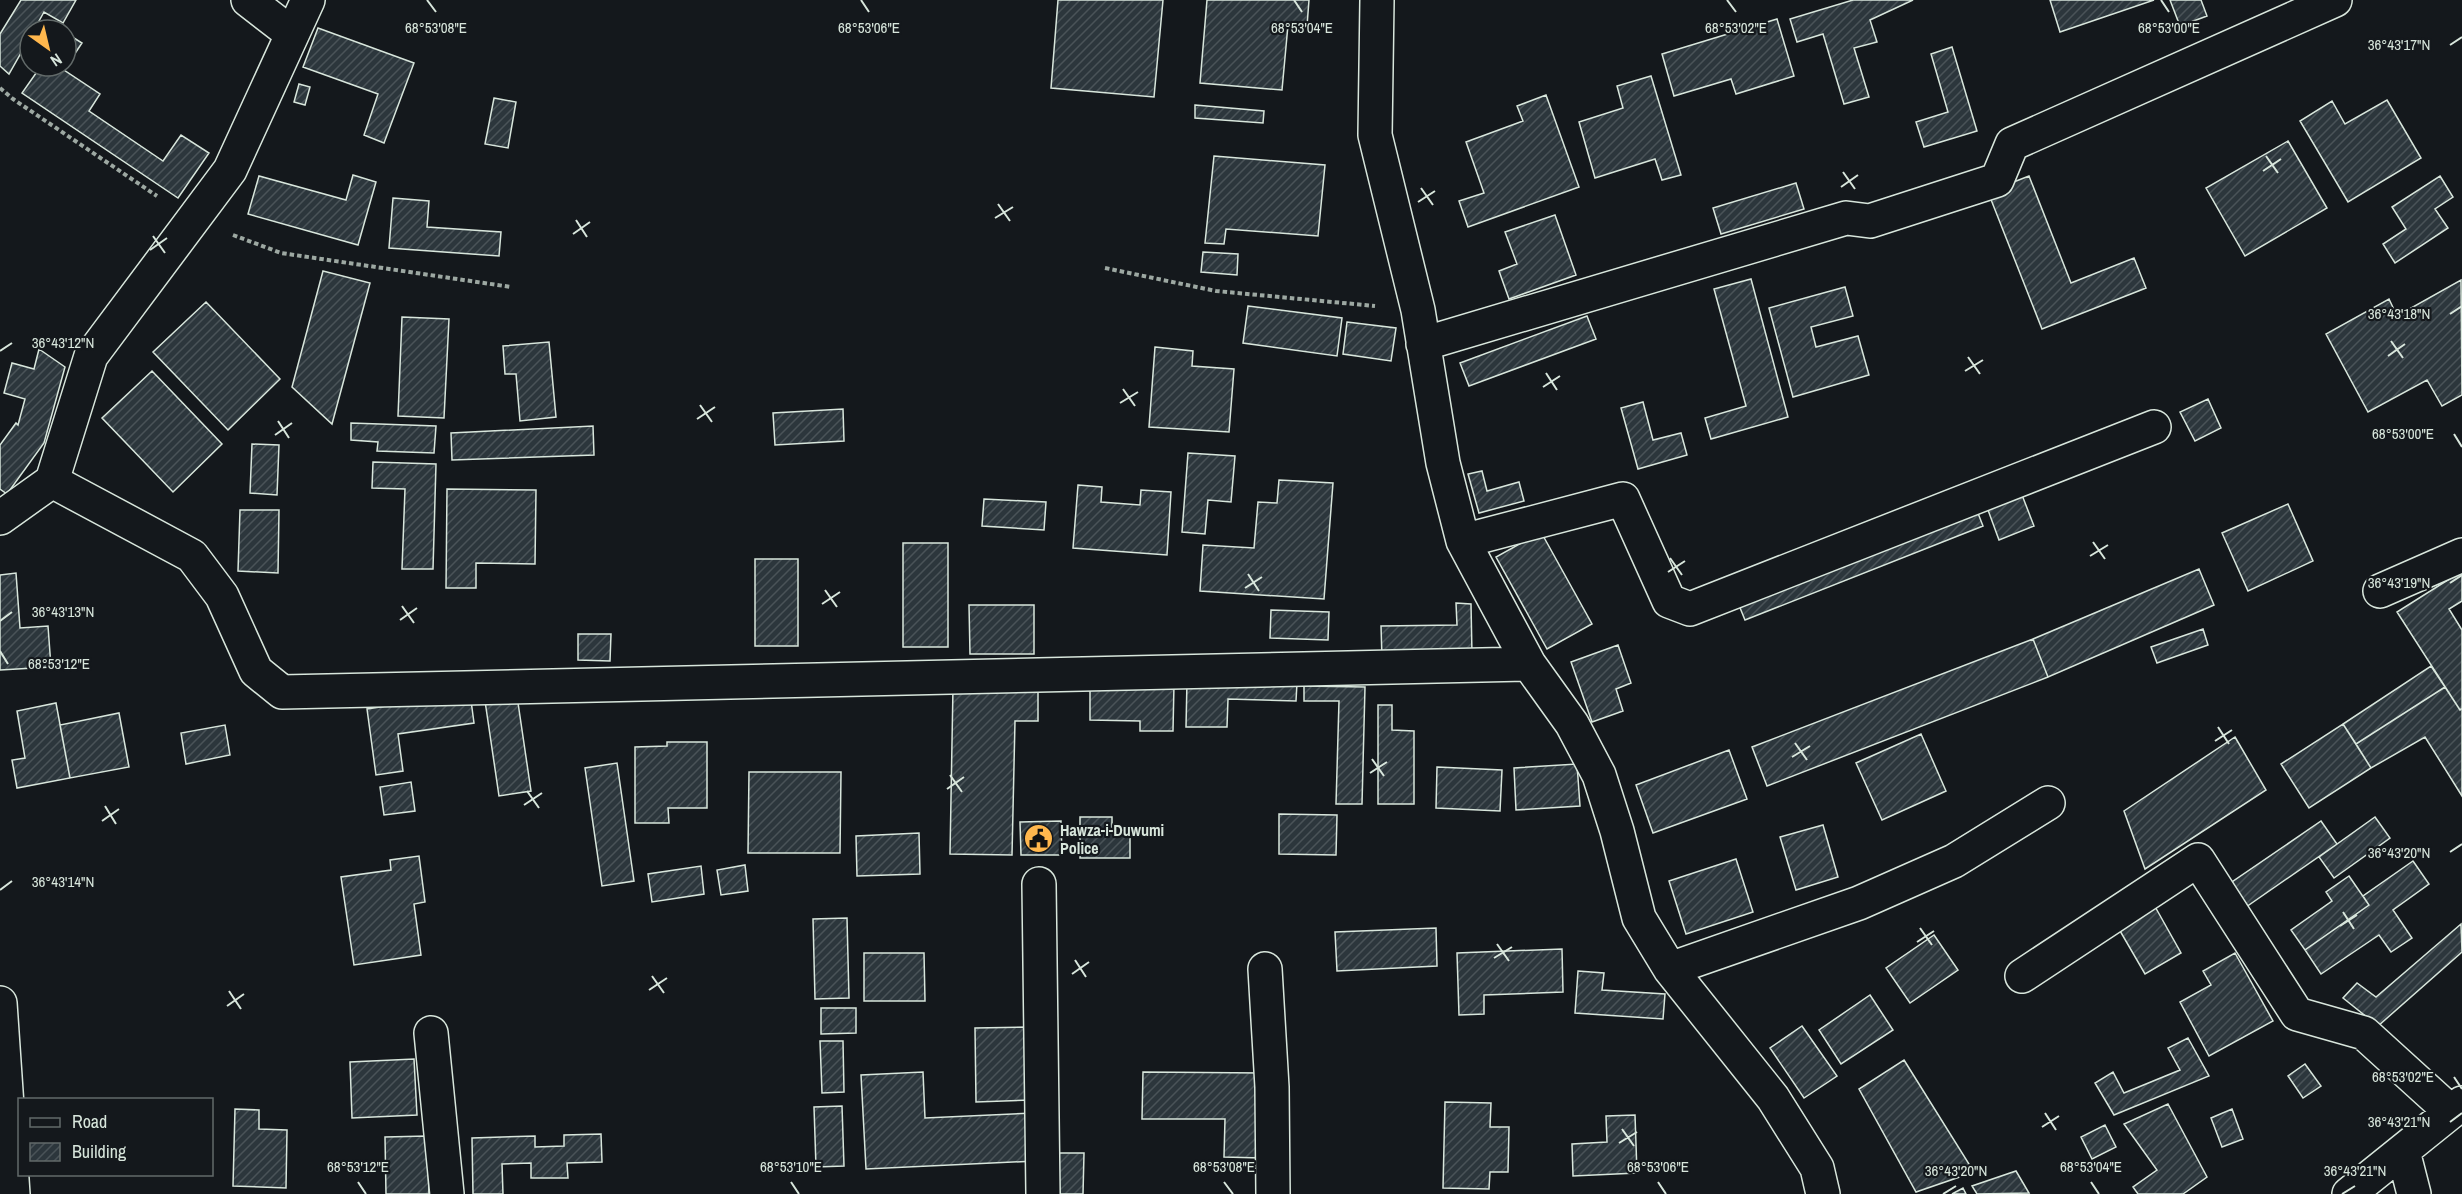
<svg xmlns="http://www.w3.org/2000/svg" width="2462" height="1194" font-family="'Archivo Narrow',sans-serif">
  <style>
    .building { fill: url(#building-hatch); stroke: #d8e6dc; stroke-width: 1.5 }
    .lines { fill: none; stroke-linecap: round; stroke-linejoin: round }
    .minor-casing { stroke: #d8e6dc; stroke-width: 36 }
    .path { stroke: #9da8a2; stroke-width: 4; stroke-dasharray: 4.5 3; stroke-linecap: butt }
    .minor { stroke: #14181c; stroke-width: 33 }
    .ticks { fill: none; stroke: #d8e6dc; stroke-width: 2 }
    .labels { text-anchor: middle; stroke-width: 4.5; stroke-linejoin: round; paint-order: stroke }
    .poi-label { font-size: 16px; font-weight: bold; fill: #d8e6dc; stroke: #14181c; text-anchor: start }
    .ticks-label { font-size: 15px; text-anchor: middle; fill: #d8e6dc; stroke: #14181c; stroke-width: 4.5; stroke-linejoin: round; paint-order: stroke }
  </style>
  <defs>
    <pattern id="building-hatch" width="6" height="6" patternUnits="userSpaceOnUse" patternTransform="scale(1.5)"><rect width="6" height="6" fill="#2c363c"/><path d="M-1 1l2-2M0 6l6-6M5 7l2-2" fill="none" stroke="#4a5358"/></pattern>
  </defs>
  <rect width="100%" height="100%" fill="#14181c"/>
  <path class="building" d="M21 0H76L63 23 44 12 34 30H30V37L9 74 0 66V34Z
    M1058 0H1163L1154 97 1051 88Z
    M1207 0H1309L1307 26 1288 25 1282 90 1200 83Z
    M1853 0H1913L1870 20 1877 42 1854 48 1869 97 1844 104 1823 34 1797 42 1790 19Z
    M2050 0H2154L2060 32Z
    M2170 0H2201L2207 16 2180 26Z
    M1777 19 1794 76 1736 94 1731 79 1674 96 1662 54Z
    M318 28 414 63 384 143 364 135 378 94 303 67Z
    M66 33 82 43 64 70 100 94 89 111 163 161 181 135 209 153 178 198 22 93 41 66H66Z
    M1952 47 1977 131 1924 147 1916 122 1948 112 1931 54Z
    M1651 76 1681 175 1662 180 1655 159 1595 178 1579 122 1623 108 1617 86Z
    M299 84 310 87 305 105 294 102Z
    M1546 95 1579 187 1468 227 1459 201 1484 193 1466 142 1523 121 1517 106Z
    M494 98 516 102 508 148 485 144Z
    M2387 100 2421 158 2348 202 2300 121 2332 101 2345 124Z
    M1195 105 1264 111 1263 123 1195 118Z
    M2288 141 2327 208 2245 256 2206 188Z
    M1214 156 1325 165 1318 236 1226 229 1224 244 1205 243Z
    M353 175 376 182 358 245 248 214 259 176 346 200Z
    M2029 176 2071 283 2134 258 2146 288 2042 329 1988 192Z
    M2440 176 2453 197 2435 209 2448 228 2395 263 2383 244 2406 229 2392 207Z
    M1796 183 1804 209 1721 234 1713 208Z
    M393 198 429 201 427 227 501 232 499 256 389 248Z
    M1555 215 1576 275 1509 299 1499 271 1517 264 1505 232Z
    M1203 252 1238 254 1237 275 1201 272Z
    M323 271 370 283 332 424 292 387Z
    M1751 279 1788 417 1711 439 1705 418 1746 406 1714 289Z
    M2461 280 2462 395 2442 406 2427 380 2368 412 2326 334 2389 299 2397 316Z
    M1845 287 1853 316 1811 327 1816 347 1858 336 1869 375 1793 397 1769 308Z
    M206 302 280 379 228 430 153 352Z
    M1248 306 1342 318 1337 356 1243 343Z
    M1587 316 1596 339 1469 386 1460 363Z
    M402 317 449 319 444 418 398 416Z
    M1347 322 1396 328 1391 361 1343 354Z
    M549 342 556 417 520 421 516 374H505L503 346Z
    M1155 347 1193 351 1192 366 1234 369 1229 432 1149 427Z
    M39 349 65 367 44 443 7 494 0 489V445L16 423 18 425 25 399 4 393 12 363 34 369Z
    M152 371 222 444 173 492 102 418Z
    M2208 399 2221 428 2195 441 2180 412Z
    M1643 402 1653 440 1681 433 1687 455 1638 469 1621 408Z
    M843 409 844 441 775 445 773 413Z
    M351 423 436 426 434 453 377 451 378 442 351 440Z
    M593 426 594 455 452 460 451 433Z
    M252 444 279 445 277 495 250 493Z
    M1188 453 1235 456 1231 502 1208 500 1205 534 1182 532Z
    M373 462 436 464 433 569H402L405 489 372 488Z
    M1482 471 1487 491 1519 482 1524 501 1479 513 1468 474Z
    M1279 480 1333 483 1324 599 1200 591 1203 545 1254 548 1258 502 1277 503Z
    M1078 485 1102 487 1101 502 1140 505 1141 490 1171 492 1167 555 1073 548Z
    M447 489 536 490 535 564 476 563V588H446Z
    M2022 495 2034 526 1999 540 1988 510Z
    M984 499 1046 502 1044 530 982 526Z
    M1974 503 1983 526 1745 620 1736 598Z
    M2288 504 2313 561 2248 591 2222 533Z
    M240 510H279L278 573 238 571Z
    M1541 532 1592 624 1547 649 1496 557Z
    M903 543H948V647H903Z
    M755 559H798V646H755Z
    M2199 569 2214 605 2048 677 2033 639Z
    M2462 571V601L2449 609 2462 630V708L2460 710 2397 612Z
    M16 573 20 628 48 626 51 667 0 670V575Z
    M1456 603 1471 604 1472 655 1382 658 1381 626 1457 625Z
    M969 605H1034V654H970Z
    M1271 610 1329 612 1328 640 1270 638Z
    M2203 629 2208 645 2157 663 2151 647Z
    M578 634H611L610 661 578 660Z
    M2033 639 2048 677 1767 786 1752 747Z
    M1618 645 1631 683 1616 689 1623 711 1592 722 1571 662Z
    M2431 666 2445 687 2356 744 2343 724Z
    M1187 681 1297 683 1296 701 1228 699 1227 727H1186Z
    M1090 683 1174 684 1173 731H1140V721L1090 720Z
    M1304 686 1365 687 1362 804H1336L1339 701H1304Z
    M953 687 1038 689V721H1015L1012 855 950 854Z
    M2445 687 2460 710 2462 708V796L2425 737 2371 768 2356 744Z
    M470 693 474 723 398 734 403 771 376 775 367 709Z
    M517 696 531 791 499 796 485 701Z
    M56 703 70 778 17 788 12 760 25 758 17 711Z
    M1378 705H1392V730L1414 731V804H1378Z
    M119 713 129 767 70 778 60 725Z
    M2343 724 2371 768 2309 808 2281 764Z
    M225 725 230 755 186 764 181 733Z
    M1921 734 1946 791 1882 820 1856 763Z
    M2235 737 2266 790 2145 869 2124 811Z
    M667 742H707V808H668L669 823H635V747L667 746Z
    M1729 750 1747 799 1653 833 1636 785Z
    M617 763 634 881 602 886 585 768Z
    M1577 764 1580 806 1516 810 1514 768Z
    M1437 767 1502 770 1500 811 1436 808Z
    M749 772H841L840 853H748Z
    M411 782 415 811 384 815 380 787Z
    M1279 814 1337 815 1336 855 1279 854Z
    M1080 817H1112V832H1130V858H1080Z
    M2375 817 2390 838 2334 878 2319 857Z
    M1061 821 1062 855H1021L1020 822Z
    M2321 821 2337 844 2246 907 2229 884Z
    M1823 825 1838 877 1796 890 1780 837Z
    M919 833 920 874 857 876 856 836Z
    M419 856 425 902 414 904 421 955 354 965 341 877 391 870 390 860Z
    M1736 859 1753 912 1686 934 1669 881Z
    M2413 861 2429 884 2393 910 2412 938 2391 952 2379 935 2321 974 2305 950 2369 905 2363 896Z
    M745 865 748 891 721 895 717 870Z
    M701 866 704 894 652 902 648 874Z
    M2349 876 2369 905 2305 950 2291 930 2332 901 2326 892Z
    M2153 903 2181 953 2145 974 2116 924Z
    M847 918 849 998 815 999 813 919Z
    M2461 924 2462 952 2378 1026 2343 998 2357 983 2376 997Z
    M1436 928 1437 966 1337 971 1335 932Z
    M1934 935 1958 970 1910 1003 1886 968Z
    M1562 949 1563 992 1484 995V1014L1459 1015 1457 953Z
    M864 953H924L925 1001H864Z
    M2235 953 2273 1021 2209 1056 2180 1002 2211 985 2203 971Z
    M1578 971 1604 973 1602 990 1665 994 1663 1019 1575 1013Z
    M1870 995 1893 1030 1841 1064 1819 1030Z
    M821 1008H856V1033L821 1034Z
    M1802 1026 1837 1076 1804 1098 1770 1048Z
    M1029 1027 1030 1100 976 1102 975 1028Z
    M2188 1038 2209 1076 2114 1115 2095 1083 2113 1072 2124 1093 2180 1070 2168 1048Z
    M820 1041H843L844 1092 822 1093Z
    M414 1059 417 1115 352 1118 350 1062Z
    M1904 1060 1974 1172 1916 1192 1859 1089Z
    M2305 1064 2321 1086 2303 1098 2288 1076Z
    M923 1072 925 1118 1033 1113 1035 1161 866 1169 861 1075Z
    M1143 1072 1263 1073 1261 1158 1224 1157 1225 1119H1142Z
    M1445 1102 1491 1103 1490 1127H1509L1508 1172H1490L1489 1189 1443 1188Z
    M2168 1104 2207 1177 2183 1194H2138L2133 1187 2157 1170 2124 1124Z
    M842 1106 844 1166 816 1167 814 1107Z
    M235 1109 259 1110V1129L287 1130 286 1188 233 1186Z
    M2232 1109 2243 1139 2222 1147 2211 1118Z
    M1635 1115 1637 1173 1573 1176 1572 1144 1607 1142 1606 1116Z
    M2105 1125 2116 1147 2092 1159 2081 1137Z
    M601 1134 602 1162 567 1163 568 1178H531V1163L502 1164 503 1194H473L472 1138 535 1136V1147L564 1146V1135Z
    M427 1136 429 1194H386L385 1137Z
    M1055 1153H1084L1083 1194H1054Z
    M2016 1171 2029 1193 1977 1194 1972 1186Z
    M1963 1188 1966 1194H1952Z"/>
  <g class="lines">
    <defs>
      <path id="minor" d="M248 0 292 34
        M1377 0 1375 135 1418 310 1443 463 1463 541 1529 664 1572 724 1599 775 1617 831 1639 918 1670 969 1773 1098 1817 1168 1823 1194
        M1423 344 1846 218 1870 221 1997 180 2012 144 2335 0
        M52 481 192 556 222 596 256 671 282 692 1529 664
        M0 518 52 481 91 356 230 170 308 0
        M1463 541 1623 499 1669 601 1690 609 2154 427
        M2380 591 2462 555
        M1039 884 1043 1194
        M1265 969 1272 1087 1273 1194
        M1670 969 1859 903 1954 861 2048 803
        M2022 976 2198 860 2297 1014 2364 1033 2451 1112
        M0 1003 13 1194
        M431 1033 447 1194
        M2403 1151 2414 1194
        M2349 1194 2462 1103"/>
    </defs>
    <use href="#minor" class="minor-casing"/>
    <path class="path" d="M0 88 13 99 157 196
      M233 235 281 253 511 287
      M1105 268 1216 291 1375 306"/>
    <use href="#minor" class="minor"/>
  </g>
  <path class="ticks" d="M427 0 436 12M861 0 869 12M1294 0 1302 12M1727 0 1736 12M2161 0 2169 12M2450 45 2462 37M2266 156 2278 173M2263 171 2281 159M1843 172 1855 189M1841 187 1858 175M1421 188 1433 205M1418 202 1435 191M998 204 1010 221M995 218 1013 207M576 220 587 237M573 234 590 222M153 236 165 253M150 250 167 238M2450 314 2462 306M2391 341 2403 358M0 351 12 343M2388 356 2405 344M1968 357 1980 374M1965 371 1983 360M1546 373 1557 390M1543 387 1560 376M1123 389 1135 406M1120 403 1138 392M700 405 712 422M697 419 715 407M278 421 289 438M2454 434 2462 447M275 435 292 423M2093 542 2105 559M2090 556 2108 545M1670 558 1682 575M1668 572 1685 561M1248 574 1259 591M2450 583 2462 575M1245 588 1262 577M825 590 837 607M822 604 840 592M402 606 414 623M400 620 417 608M0 621 12 612M0 651 8 664M2218 727 2229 744M2215 741 2232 730M1795 743 1807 760M1792 757 1810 746M1372 759 1384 776M1370 773 1387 762M950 775 962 792M947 789 964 777M527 791 539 808M524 805 542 793M105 806 116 824M102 821 119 809M2450 852 2462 844M0 890 12 881M2343 912 2354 929M2340 926 2357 915M1920 928 1932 945M1917 942 1934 931M1497 944 1509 961M1494 958 1512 947M1075 960 1086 977M1072 974 1089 962M652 976 664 993M649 990 667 978M229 991 241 1009M227 1006 244 994M2454 1077 2462 1089M2045 1113 2056 1130M2450 1122 2462 1113M2042 1127 2059 1116M1622 1129 1634 1146M1619 1143 1637 1132M358 1182 366 1194M791 1182 799 1194M1224 1182 1233 1194M1658 1182 1666 1194M2091 1182 2099 1194M1943 1194 1956 1186M2342 1194 2355 1186"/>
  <defs>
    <symbol id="civic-disc" viewBox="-11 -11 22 22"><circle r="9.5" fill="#ffb74d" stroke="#14181c"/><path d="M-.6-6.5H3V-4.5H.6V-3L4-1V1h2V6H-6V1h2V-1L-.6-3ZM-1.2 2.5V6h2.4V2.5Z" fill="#111"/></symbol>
  </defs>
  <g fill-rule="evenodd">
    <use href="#civic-disc" x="1022" y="822" width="33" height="33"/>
  </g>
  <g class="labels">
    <g class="poi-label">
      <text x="1060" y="836">Hawza-i-Duwumi<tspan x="1060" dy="18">Police</tspan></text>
    </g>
  </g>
  <g class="ticks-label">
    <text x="436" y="33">68°53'08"E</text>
    <text x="869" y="33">68°53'06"E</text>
    <text x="1302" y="33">68°53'04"E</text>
    <text x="1736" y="33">68°53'02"E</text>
    <text x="2169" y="33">68°53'00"E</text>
    <text x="2399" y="50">36°43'17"N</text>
    <text x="2399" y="319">36°43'18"N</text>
    <text x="63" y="348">36°43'12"N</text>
    <text x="2403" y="439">68°53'00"E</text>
    <text x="2399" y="588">36°43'19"N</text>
    <text x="63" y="617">36°43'13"N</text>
    <text x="59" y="669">68°53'12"E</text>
    <text x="2399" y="858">36°43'20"N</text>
    <text x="63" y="887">36°43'14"N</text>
    <text x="2403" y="1082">68°53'02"E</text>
    <text x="2399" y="1127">36°43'21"N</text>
    <text x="358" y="1172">68°53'12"E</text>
    <text x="791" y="1172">68°53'10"E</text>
    <text x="1224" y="1172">68°53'08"E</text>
    <text x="1658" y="1172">68°53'06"E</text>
    <text x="2091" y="1172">68°53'04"E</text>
    <text x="1956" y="1176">36°43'20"N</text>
    <text x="2355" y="1176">36°43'21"N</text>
  </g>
  <rect x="18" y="1098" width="195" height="78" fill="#14181c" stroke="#626a69" stroke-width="1.5"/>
  <rect x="30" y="1118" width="30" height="9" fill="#14181c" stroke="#626a69" stroke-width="1.5"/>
  <text x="72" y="1128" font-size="18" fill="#d8e6dc">Road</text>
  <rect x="30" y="1143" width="30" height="18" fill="url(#building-hatch)" stroke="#626a69" stroke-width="1.5"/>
  <text x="72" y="1158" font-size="18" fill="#d8e6dc">Building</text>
  <g transform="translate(48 48) rotate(146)"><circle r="28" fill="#14181c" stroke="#626a69" stroke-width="1.5"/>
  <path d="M0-4.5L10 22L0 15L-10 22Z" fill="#ffb74d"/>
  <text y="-9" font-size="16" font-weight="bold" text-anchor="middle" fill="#d8e6dc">N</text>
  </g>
</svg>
